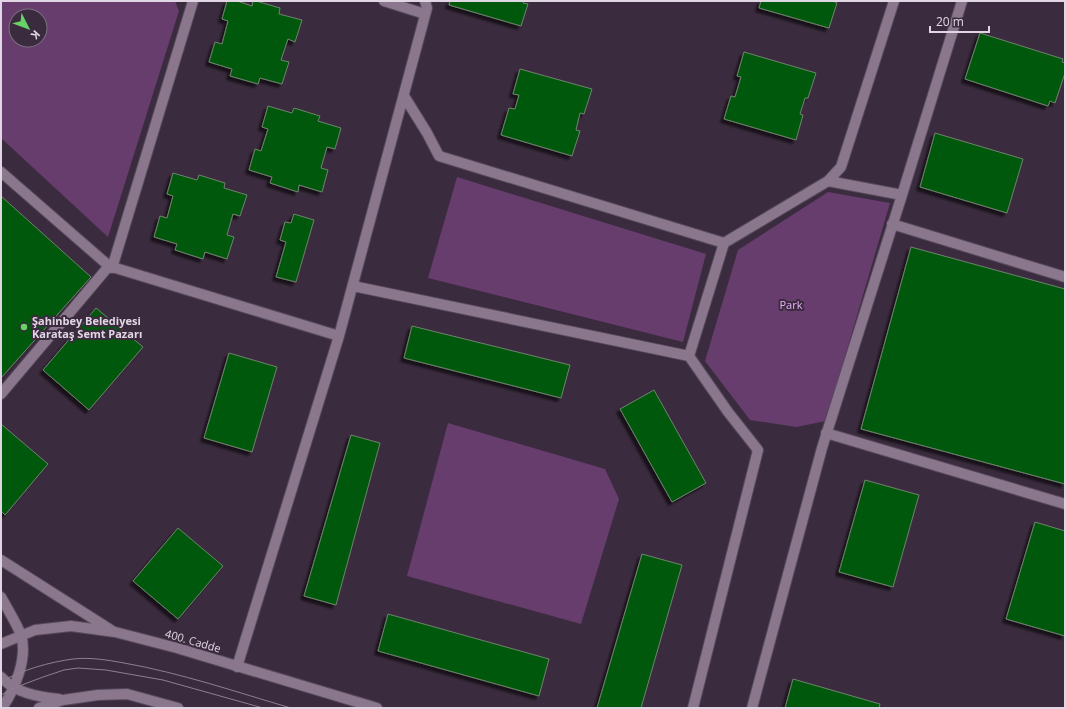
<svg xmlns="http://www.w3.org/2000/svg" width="1066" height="709" font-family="'Open Sans',sans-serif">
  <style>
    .green { fill: #663d6d; fill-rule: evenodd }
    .building { fill: #06590e; stroke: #6e836d; filter: url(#shadow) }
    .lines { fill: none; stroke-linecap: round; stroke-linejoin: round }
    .street-casing { stroke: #574a5a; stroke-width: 12 }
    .secondary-casing { stroke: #574a5a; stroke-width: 12 }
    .street { stroke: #8a778e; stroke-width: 10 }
    .secondary { stroke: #8a778e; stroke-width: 10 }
    .tram { stroke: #8e8090; stroke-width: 1 }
    .poi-dot { fill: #66d466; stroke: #3b2b3e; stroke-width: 1.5 }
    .labels { text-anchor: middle; stroke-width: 4; stroke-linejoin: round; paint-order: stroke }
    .park-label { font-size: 11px; fill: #efaefc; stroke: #3b2b3e }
    .poi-label { font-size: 11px; font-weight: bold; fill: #e1d6e3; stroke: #3b2b3e; text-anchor: start }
    .street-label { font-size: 11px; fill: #e1d6e3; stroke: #3b2b3e }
  </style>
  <defs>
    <filter id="shadow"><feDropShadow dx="-3.5" dy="3.5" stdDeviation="1" flood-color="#0009"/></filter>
  </defs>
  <rect width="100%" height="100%" fill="#3b2b3e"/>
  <path class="green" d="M1 1H175L179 11 108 237 1 138ZM16 16H40V40H16Z
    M457 177 706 254 683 342 428 278Z
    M828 192 890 203 826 421 796 427 750 420 705 361 738 250Z
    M448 423 605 469 619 499 581 624 407 576Z"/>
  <path class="building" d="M227 1H237L252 6 253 1H256L280 8 279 14 302 20 295 42 288 39 281 60 289 62 282 84 260 78 258 84 230 76 232 69 209 62 215 42 222 44 228 21 222 19Z
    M450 1H524L523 3 528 4 521 26 449 5Z
    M761 1H833L837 3 829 28 759 8Z
    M980 33 1063 59 1062 62 1065 63V73L1055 103 1050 101 1048 106 965 79Z
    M744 52 816 73 808 98H805L800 114 803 115 796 140 724 119 731 96 735 97 741 77 737 76Z
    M520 69 592 89 584 114 580 113 576 130 580 131 572 156 501 135 509 108 515 109 519 95 513 94Z
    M268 106 292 113 294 108 320 116 318 121 341 128 335 149 327 147 321 168 328 170 322 192 299 185 298 192 270 183 272 177 249 170 255 149 261 151 268 129 262 127Z
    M935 133 1023 159 1007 213 920 187Z
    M173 173 197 180 199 175 225 183 224 188 247 195 240 216 233 214 227 235 234 237 227 259 205 252 203 259 175 250 177 244 154 237 160 216 167 218 173 196 167 194Z
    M1 196 91 277 1 378Z
    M294 214 314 220 296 282 276 277 286 242 280 240 285 222 291 223Z
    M911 247 1065 289V484L861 429Z
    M96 308 143 347 89 410 43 370Z
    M412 326 570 365 561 398 404 358Z
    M229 353 277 367 252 452 204 438Z
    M654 390 706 483 672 502 620 409Z
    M1 424 48 464 5 515 1 511Z
    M351 435 380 443 336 605 304 596Z
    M865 480 919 495 893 587 839 572Z
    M1035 522 1065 531V636L1006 619Z
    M178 528 223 566 178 619 133 581Z
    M642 554 682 565 641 708H597Z
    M388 614 549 659 539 696 378 651Z
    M793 679 880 704 879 708H785Z"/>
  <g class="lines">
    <defs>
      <path id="street" d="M384 1 425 14
        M404 96 427 133 439 156 724 243
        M1 172 109 266 1 394
        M828 181 902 195
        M892 224 1065 277
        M109 266 339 336
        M112 268 193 1
        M353 286 689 356 728 412 758 450 693 708
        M689 356 724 243 828 181 841 167 894 1
        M826 433 1065 504
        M237 667 339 336 427 8 425 1
        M752 708 822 448 902 195 962 1"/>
      <path id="secondary" d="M1 560 111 630
        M1 597C7 608 17 624 21 635 28 658 15 689 2 708
        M1 644 35 630 71 626 115 632 177 648 377 708
        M1 677C15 693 39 697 59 699
        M39 708 63 700 98 695 127 694 178 708"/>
    </defs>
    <use href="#street" class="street-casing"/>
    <use href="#secondary" class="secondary-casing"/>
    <use href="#street" class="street"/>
    <use href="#secondary" class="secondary"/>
    <path class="tram" d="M1 682C21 670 50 662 73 659 89 657 108 660 124 663 181 673 236 692 291 708
      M1 695 14 688 43 677 64 670 78 668 106 670 163 680 263 708"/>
  </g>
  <circle class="poi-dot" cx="24" cy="327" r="4"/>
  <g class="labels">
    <g class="park-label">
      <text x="791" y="309">Park</text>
    </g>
    <g class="poi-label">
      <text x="32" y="325">Şahinbey Belediyesi<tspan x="32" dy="13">Karataş Semt Pazarı</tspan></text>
    </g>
    <g class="street-label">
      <text transform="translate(193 641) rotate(16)" y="4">400. Cadde</text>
    </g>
  </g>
  <rect width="1066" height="709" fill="none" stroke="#e1d6e3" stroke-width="4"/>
  <g transform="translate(28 28) rotate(132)"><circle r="19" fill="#3b2b3e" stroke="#7d6f80"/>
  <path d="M0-3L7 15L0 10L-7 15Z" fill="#66d466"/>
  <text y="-6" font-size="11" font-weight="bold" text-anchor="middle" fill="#e1d6e3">K</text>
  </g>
  <path d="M930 26v6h59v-6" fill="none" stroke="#e1d6e3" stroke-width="2"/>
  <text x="936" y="26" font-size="12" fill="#e1d6e3" stroke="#3b2b3e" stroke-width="3" paint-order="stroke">20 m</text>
</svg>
